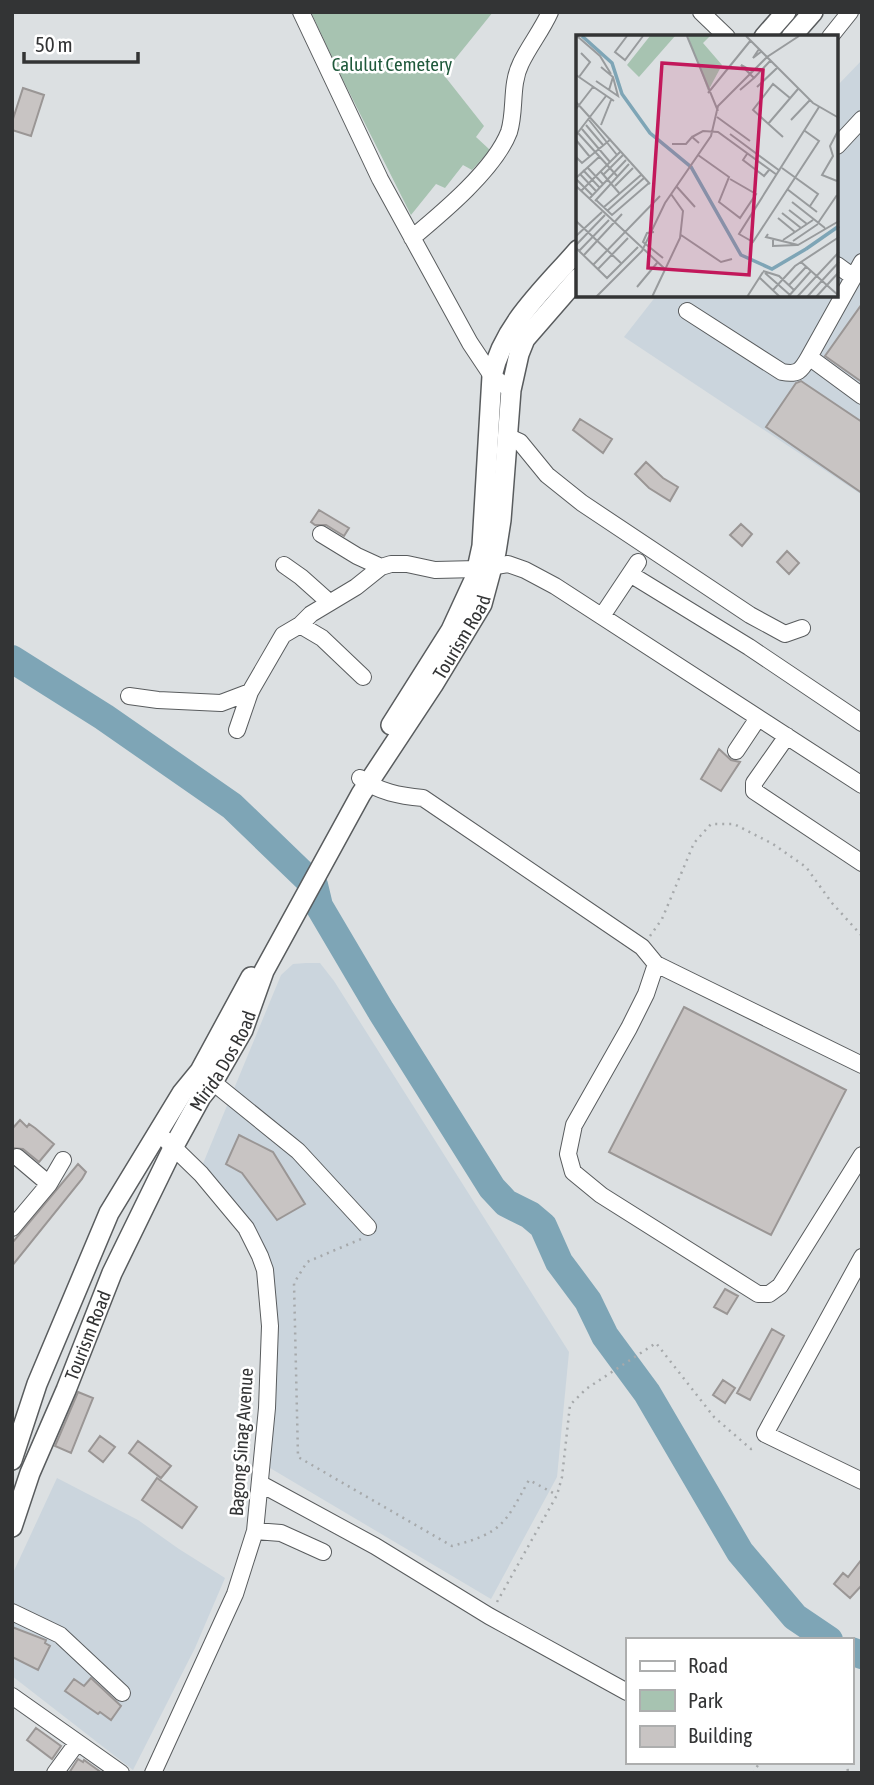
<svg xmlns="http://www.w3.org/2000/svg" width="874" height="1785" font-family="'Asap Condensed',sans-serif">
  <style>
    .built { fill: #cbd5dd }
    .green { fill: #a7c3b1 }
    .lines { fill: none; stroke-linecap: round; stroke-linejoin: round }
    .river { stroke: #7ea5b6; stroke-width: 28 }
    .building { fill: #c8c4c3; stroke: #9a9695; stroke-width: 2 }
    .minor-casing { stroke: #595c5e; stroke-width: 18 }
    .major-casing { stroke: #595c5e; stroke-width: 22 }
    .path { stroke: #a6a9ab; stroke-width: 2.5; stroke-dasharray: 2 5; stroke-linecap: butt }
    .minor { stroke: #fff; stroke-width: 16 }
    .major { stroke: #fff; stroke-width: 19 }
    .labels { text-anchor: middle; stroke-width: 5; stroke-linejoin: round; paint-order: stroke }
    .park-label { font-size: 19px; fill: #1f593b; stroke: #fff }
    .street-label { font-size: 19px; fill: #333435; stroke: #fff }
    .inset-river { fill: none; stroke: #7ea5b6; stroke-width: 3.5 }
    .inset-road { fill: none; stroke: #989b9d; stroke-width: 2 }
    .view { fill: #c2185b; fill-opacity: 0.15; stroke: #c2185b; stroke-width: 3.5 }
    .inset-edge { fill: none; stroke: #333435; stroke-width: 3.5 }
  </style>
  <rect width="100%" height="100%" fill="#dce0e2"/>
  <path class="built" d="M862 60V495L624 337 656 296H837V86Z
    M306 963H320L334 981 569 1352 557 1477 491 1599 270 1468 271 1277 202 1166 281 975 293 964Z
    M57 1478 138 1520 179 1549 225 1578 195 1648 133 1770 12 1676V1575Z"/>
  <path class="green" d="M311 12H493L443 74 484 126 476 137 490 150 472 170 463 165 445 188 436 184 411 215 337 68Z"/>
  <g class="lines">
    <path class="river" d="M12 659 104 717 232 806 314 885 319 906 381 1011 492 1188 506 1203 530 1215 543 1226 559 1262 588 1301 605 1336 647 1393 740 1552 795 1617 829 1640
      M851 1651 862 1655"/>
  </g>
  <path class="building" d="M23 88 44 95 31 136 12 130V122Z
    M862 304V382L825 356Z
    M801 381 862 422V493L766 427 796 383Z
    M580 419 612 439 603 453 573 430Z
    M646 462 663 478 678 487 670 501 649 488 635 474Z
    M319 510 349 528 344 536 326 525H315L311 522Z
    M741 524 752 534 742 546 730 535Z
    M787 551 799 563 789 574 777 562Z
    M719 749 731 760 740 762 721 791 701 779Z
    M684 1007 846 1090 771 1235 609 1152Z
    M20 1120 27 1127 29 1124 35 1128 54 1144 39 1162 23 1149 12 1148V1129Z
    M239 1135 273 1152 305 1204 277 1220 242 1173 226 1164Z
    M78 1164 86 1172 82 1179 12 1266V1243Z
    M725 1289 738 1296 727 1314 714 1307Z
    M772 1329 784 1336 750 1400 737 1393Z
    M723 1380 735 1388 725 1403 713 1395Z
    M78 1392 93 1398 71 1453 55 1446Z
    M100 1436 115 1447 103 1462 89 1451Z
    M138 1441 171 1466 161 1478 129 1453Z
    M157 1478 197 1507 182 1528 142 1500Z
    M862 1559V1585L850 1598 834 1584 843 1573 848 1577Z
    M12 1627 46 1640 45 1643 50 1646 38 1670 12 1657Z
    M91 1678 121 1706 111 1720 100 1712 98 1714 65 1691 74 1679 84 1686Z
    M36 1728 61 1746 52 1759 27 1740Z
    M78 1759 83 1762 84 1760 102 1773H69Z"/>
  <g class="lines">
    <defs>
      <path id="minor" d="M301 12 380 179 470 343 492 376 511 390
        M701 12 727 37
        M830 37 850 12
        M837 146 862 119
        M412 238C442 213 495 169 509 132 516 110 510 85 521 63 529 46 542 30 550 12
        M862 262 809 357 862 396
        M837 265 852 276
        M687 311 782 372C798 375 801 371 809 357
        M509 437 520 442 547 475 582 503 750 615 785 634 802 628
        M321 534 357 556 381 567
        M284 565 301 577 329 602
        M630 574 749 647 862 723
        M602 616 638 562
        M300 625 311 614 356 587 381 567 391 564H407L435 570 477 569 508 564 525 570 555 586 862 785
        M129 696 158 700 221 703 250 692 283 635 300 625 322 638 363 677
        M237 730 250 692
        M787 736 754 783V791L862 863
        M736 751 758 718
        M360 778C379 792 400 796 423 798L642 947 656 964 646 994 629 1028 574 1125 568 1154 573 1172 601 1195 758 1294H769L780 1286 862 1155
        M656 964 862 1065
        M204 1075 298 1151 368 1227
        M17 1157 49 1184
        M12 1228 49 1184 63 1160
        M862 1257 765 1434 862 1481
        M261 1484 375 1546 489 1616 627 1692
        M255 1531 281 1533 323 1552
        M12 1612 60 1635 122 1693
        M12 1696 121 1773
        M55 1773 77 1743
        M153 1773 235 1594 255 1531 267 1408 270 1326 265 1270 260 1256 246 1228 201 1174 166 1140"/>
      <g id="major">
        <path d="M764 37 786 12"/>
        <path d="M791 37 813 12"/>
        <path d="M391 725 451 630 475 578 482 546 492 376C503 325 545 288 578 250"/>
        <path d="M12 1460 37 1384 109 1213 182 1093 200 1071 251 977"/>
        <path id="s1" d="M12 1527 30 1473 66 1390 112 1273 174 1146 201 1097 213 1082 243 1030 264 971 361 794 433 685 482 604 496 552 501 520 511 390 519 354 525 339 578 278"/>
      </g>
    </defs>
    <use href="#minor" class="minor-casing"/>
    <use href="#major" class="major-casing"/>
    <path class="path" d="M650 936 662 919 694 843 711 824H734L773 844 806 867 832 903 862 936
      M361 1239 307 1262 294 1283 298 1457 452 1546C503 1533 505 1523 529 1480L557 1495
      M497 1602 557 1495 562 1477 570 1405 586 1389 656 1343 714 1417 751 1449 756 1447
      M847 1762 848 1773
      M753 1773 760 1762"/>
    <use href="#minor" class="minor"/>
    <use href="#major" class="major"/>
  </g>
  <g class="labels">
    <g class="park-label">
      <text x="392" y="71">Calulut Cemetery</text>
    </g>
    <g class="street-label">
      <text dy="7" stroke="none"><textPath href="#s1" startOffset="1001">Tourism Road</textPath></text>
      <text dy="7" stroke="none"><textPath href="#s1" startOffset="513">Mirida Dos Road</textPath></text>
      <text dy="7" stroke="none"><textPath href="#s1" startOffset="206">Tourism Road</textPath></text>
      <text transform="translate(241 1442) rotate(-86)" y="7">Bagong Sinag Avenue</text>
    </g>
  </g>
  <g transform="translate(576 35)">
    <rect width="262" height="262" fill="#dce0e2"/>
    <path d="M74 1H99L63 42 51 30ZM112 1H134L127 8 146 30 132 56Z" fill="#a7c3b1"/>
    <path class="inset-river" d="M6 1 36 28 46 59 74 98 115 132 165 220 196 234 230 214M230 214 263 191"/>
    <path class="inset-road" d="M1 1 24 21 35 39M51 1 39 17 49 25 67 1M111 1 142 76M170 1 237 68 263 83M183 14 177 23 186 16M25 32 37 42 33 55M0 40 38 66M3 42 14 27 5 18M178 43 195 25M20 46 42 61 37 42M181 52 201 33M164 55 178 43 165 30 176 36M132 58 175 5M0 67 74 149M0 74 17 52M141 82 174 106M13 85 41 120M215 85 234 65M192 89 222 54M10 90 27 110M25 90 35 65M6 94 34 127M229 96 243 106 177 207 163 199 243 72M2 98 42 142M154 99 204 136M0 100 30 61M116 102 127 96 142 97 201 140M207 102 177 75 197 49 214 63M0 105 14 122M96 109H110L116 102 123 108M171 119 167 125 188 141 193 135M122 120 153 142 143 167 164 183 180 159 154 144M0 122 6 128 35 104M11 132 27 149M206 133 242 159 234 171M7 135 24 153M25 137 44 159M4 139 20 156M27 140 47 120M0 143 23 122M0 144 16 160M261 146 246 140 257 121 254 111 263 94M0 151 89 234M39 151 57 133M101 152 119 172M211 154 241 177M5 156 44 117M13 164 50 125M20 165 36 180 73 148M19 166 53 129M216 167 249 193M28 172 65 140M213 175 231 189M31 176 68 143M206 178 225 193M202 183 219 197M0 186 46 229M242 188 261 160M78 197 71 198 67 207 87 223M192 199 190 202 222 210 263 186M105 200 145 227 156 224M0 201 26 177M197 203V211L221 210M207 205 237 185M217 206 242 189M0 210 29 180M0 213 31 243 62 212M3 216 33 185M8 220 46 179M225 227 263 261M17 230 84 161M22 234 52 203M187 236 203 241 218 255M189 238 214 260M183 242 204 262M213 250 230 232M61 252 81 228M197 255 219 231 263 202M20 262 66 216 89 168 135 101 142 71 191 22 223 1M76 262 104 203 107 176 95 159M171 262 187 237M212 262 235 236M221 262 263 217M231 262 263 227M240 262 263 237"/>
    <path class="view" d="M86 28 187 35 173 240 72 233Z"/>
    <rect width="262" height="262" class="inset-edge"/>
  </g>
  <rect width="874" height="1785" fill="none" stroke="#333435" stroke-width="28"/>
  <rect x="626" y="1638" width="228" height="126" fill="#ffffff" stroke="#adaeae" stroke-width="2"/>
  <rect x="640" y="1661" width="35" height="10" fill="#ffffff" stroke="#adaeae" stroke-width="2"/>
  <text x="688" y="1673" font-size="21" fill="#333435">Road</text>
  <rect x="640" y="1690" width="35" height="21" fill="#a7c3b1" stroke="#adaeae" stroke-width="2"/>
  <text x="688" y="1708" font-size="21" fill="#333435">Park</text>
  <rect x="640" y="1726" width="35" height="21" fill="#c8c4c3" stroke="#adaeae" stroke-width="2"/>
  <text x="688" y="1743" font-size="21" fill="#333435">Building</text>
  <path d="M24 52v10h114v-10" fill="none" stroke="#333435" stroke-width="3.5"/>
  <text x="35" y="52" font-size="21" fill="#333435" stroke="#ffffff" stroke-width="5" paint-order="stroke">50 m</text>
</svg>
